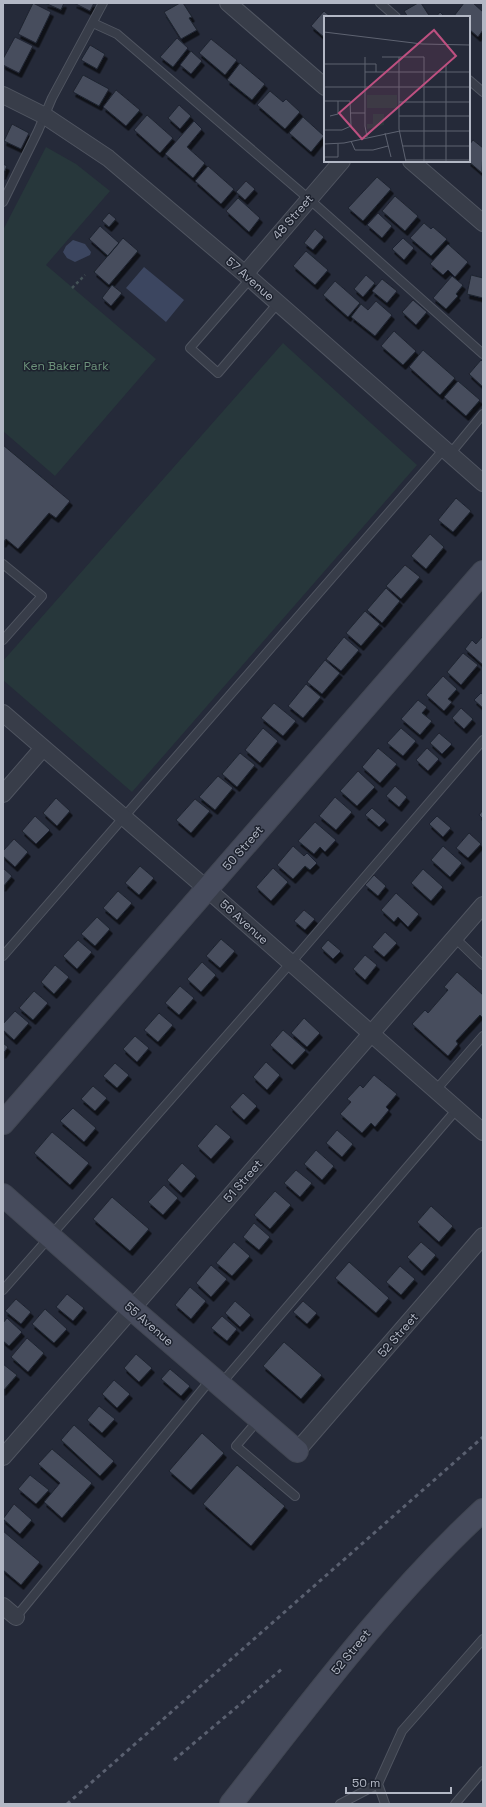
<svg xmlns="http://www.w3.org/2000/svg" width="486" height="1807" font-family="'Space Grotesk',sans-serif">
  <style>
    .green { fill: #27373b }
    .water { fill: #3c4660 }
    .building { fill: #464d5d; stroke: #1f2430; filter: url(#shadow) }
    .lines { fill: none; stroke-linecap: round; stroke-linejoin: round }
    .lane-casing { stroke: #505561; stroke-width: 10 }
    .street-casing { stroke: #505561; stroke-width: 18 }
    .secondary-casing { stroke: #414652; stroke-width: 24 }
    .path { stroke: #445257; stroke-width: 2.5; stroke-dasharray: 3 3; stroke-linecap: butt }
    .lane { stroke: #383d49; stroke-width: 8 }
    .street { stroke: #383d49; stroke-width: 16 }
    .secondary { stroke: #464b5c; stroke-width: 22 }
    .rail { stroke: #5a6070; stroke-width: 3; stroke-dasharray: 4 4; stroke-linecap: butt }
    .labels { text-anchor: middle; stroke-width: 3; stroke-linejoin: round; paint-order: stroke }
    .street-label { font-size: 12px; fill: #b3b8c5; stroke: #1d222e }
    .park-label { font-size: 12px; fill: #6d937b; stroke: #1d222e }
    .inset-road { fill: none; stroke: #5e6371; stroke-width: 1 }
    .view { fill: #bd5080; fill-opacity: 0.15; stroke: #bd5080; stroke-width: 2 }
    .inset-edge { fill: none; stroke: #b3b8c5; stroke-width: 2 }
  </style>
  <defs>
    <filter id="shadow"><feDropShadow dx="2.5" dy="4.5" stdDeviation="0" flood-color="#0009"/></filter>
  </defs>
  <rect width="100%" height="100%" fill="#252a39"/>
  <path class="green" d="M46 147 76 164 110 191 46 265 156 359 55 476 3 431V230Z
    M283 343 417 465 132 792 3 680V661Z"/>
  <path class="water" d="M73 240 85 244 91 252 90 255 75 262 67 258 63 252 66 246Z
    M144 267 184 300 166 322 126 288Z"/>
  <path class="building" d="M33 3 51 12 36 43 18 34Z
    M45 3H64L61 10Z
    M74 3H94L90 11Z
    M180 3H183L192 17 189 18 197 30 181 39 164 12Z
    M418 3H421L430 17H408L404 11Z
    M464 3H473L483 12V30L478 37 469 29V17L454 16Z
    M324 11 331 17H325V38L311 26Z
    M440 12 445 17H436Z
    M15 37 33 46 19 73 3 65V59Z
    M177 38 188 48 173 67 160 57Z
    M211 39 237 60 225 75 199 53Z
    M90 45 105 54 97 69 81 60Z
    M191 51 202 61 191 74 180 65Z
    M240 63 265 84 252 100 227 80Z
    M83 75 109 89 99 106 73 92Z
    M116 90 140 110 126 126 103 107Z
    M270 91 283 102 286 99 300 112 285 129 257 105Z
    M179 105 191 116 180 129 168 118Z
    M147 115 173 138 160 153 134 130Z
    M303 117 324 136 311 152 289 133Z
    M194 121 202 129 187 147 205 163 193 178 165 154Z
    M12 124 29 133 21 149 4 141Z
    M473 140 483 148 482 173 468 161H469V145Z
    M3 164 7 166 3 175Z
    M208 166 234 189 221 204 195 181Z
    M377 177 391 189 363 221 348 208Z
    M246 181 255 189 245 200 236 192Z
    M395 196 418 216 405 231 382 211Z
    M238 198 260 218 249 232 226 211Z
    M109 213 116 219 109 227 102 221Z
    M378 213 392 226 382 238 367 225Z
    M424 223 431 229 433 227 447 239 431 256 410 238Z
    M100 226 119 243 108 256 89 239Z
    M315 229 324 237 313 250 304 243Z
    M123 238 138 251 109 285 94 272Z
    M403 238 414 248 404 260 392 249Z
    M448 244 468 262 455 277 448 270 443 275 430 264Z
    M306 251 328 270 315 285 293 266Z
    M366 275 375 283 363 297 354 289Z
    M471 275 483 278V298L467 294Z
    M452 276 463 285 456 294 458 296 446 309 433 298Z
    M382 279 397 291 387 303 372 291Z
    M335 281 360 303 348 317 323 295Z
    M112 285 122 293 111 306 102 298Z
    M413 300 427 312 416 325 402 312Z
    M376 301 392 315 375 336 351 317 361 304 368 310Z
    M394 331 416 351 403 365 381 346Z
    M423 350 455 378 440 395 409 367Z
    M481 360 483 362V387L469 374Z
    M458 381 480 400 466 416 444 397Z
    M3 445 70 501 56 518 49 513 18 549 6 539 3 543Z
    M456 498 471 511 453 532 438 520Z
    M430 534 444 547 426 569 411 556Z
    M405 565 420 577 401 599 386 586Z
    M386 588 400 601 382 623 367 610Z
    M365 611 380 624 361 646 346 633Z
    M483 636V665L465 649 472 640 476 644Z
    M344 637 359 650 341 671 326 659Z
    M463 653 478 665 461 685 447 672Z
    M325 660 340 673 322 694 307 682Z
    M443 676 457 689 448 699 452 702 444 711 426 695Z
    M306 684 321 697 303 718 288 706Z
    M481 693 483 695V708L474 700Z
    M418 700 427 707 422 713 432 721 420 735 401 719Z
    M274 703 296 721 283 736 261 718Z
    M461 708 473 719 464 729 452 718Z
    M263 728 278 741 260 763 245 750Z
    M401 728 416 741 403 756 387 743Z
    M439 733 452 744 442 754 430 743Z
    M378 748 397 764 380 783 362 767Z
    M427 748 439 759 428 771 416 760Z
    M240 753 255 765 237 787 222 774Z
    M358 771 375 787 357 806 340 791Z
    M218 776 233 788 215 810 199 797Z
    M395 786 407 797 399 807 386 796Z
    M335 797 352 812 336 830 319 816Z
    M56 798 70 811 57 826 43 813Z
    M195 799 210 811 191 833 176 820Z
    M372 808 386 820 379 827 365 815Z
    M483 810V819L479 815Z
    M35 816 50 830 36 844 22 831Z
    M437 816 451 828 443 837 429 824Z
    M315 822 336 840 325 852 320 847 314 854 298 841Z
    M469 833 481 844 468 858 456 848Z
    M14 839 28 852 15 867 3 856V851Z
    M293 846 304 856 307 853 317 863 310 870 305 866 293 879 277 865Z
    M443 846 462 863 450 877 431 860Z
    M140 866 154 878 139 895 125 883Z
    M3 868 12 876 3 887Z
    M273 868 288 882 271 901 256 887Z
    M423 869 443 887 431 901 411 883Z
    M374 875 386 886 378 896 365 885Z
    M118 891 132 903 117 920 103 908Z
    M396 893 419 914 408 927 398 917 394 922 381 910Z
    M304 910 315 919 305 930 294 921Z
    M97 917 110 929 95 946 81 934Z
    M385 932 397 943 384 957 372 947Z
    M221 939 235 951 220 968 206 956Z
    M78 940 92 952 77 969 63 956Z
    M328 940 341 951 333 959 321 948Z
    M365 955 377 965 365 980 353 969Z
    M202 962 216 975 201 992 187 979Z
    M55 965 69 977 54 994 41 982Z
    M457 972 483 995V1016L482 1017 480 1015 456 1041 458 1044 448 1056 412 1024 425 1010 428 1013 448 990 444 987Z
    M180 986 194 998 179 1015 165 1003Z
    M34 991 48 1003 33 1020 19 1008Z
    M15 1011 29 1023 14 1040 3 1030V1024Z
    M159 1013 173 1025 158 1042 144 1030Z
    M304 1018 320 1033 307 1047 291 1033Z
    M283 1030 306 1050 292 1065 270 1045Z
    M135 1036 149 1048 137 1062 123 1049Z
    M3 1043 8 1047 3 1054Z
    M266 1062 280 1075 267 1090 253 1077Z
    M115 1063 129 1075 117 1088 103 1076Z
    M374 1075 397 1094 386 1107 389 1110 375 1127 371 1123 362 1133 340 1114 351 1102 347 1099 360 1085 363 1088Z
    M93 1086 107 1098 95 1111 81 1099Z
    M243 1093 257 1106 244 1120 230 1107Z
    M73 1108 96 1128 84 1142 60 1121Z
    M216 1124 231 1137 211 1159 197 1146Z
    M337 1130 353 1144 342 1157 326 1143Z
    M52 1132 89 1163 70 1185 34 1153Z
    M316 1150 334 1166 322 1180 304 1164Z
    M182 1163 196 1176 181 1193 167 1180Z
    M296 1170 312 1183 300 1197 284 1183Z
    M164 1185 178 1198 163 1215 148 1202Z
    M275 1191 291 1205 270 1229 254 1215Z
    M112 1197 149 1229 130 1251 93 1219Z
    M431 1206 453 1226 439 1242 417 1222Z
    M254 1223 270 1237 259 1250 243 1237Z
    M234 1242 250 1256 232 1276 216 1263Z
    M421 1242 436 1255 422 1271 407 1257Z
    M349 1262 389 1298 376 1313 335 1278Z
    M211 1265 227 1279 211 1297 196 1283Z
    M400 1266 415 1279 401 1295 386 1282Z
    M190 1287 206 1301 191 1319 175 1305Z
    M67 1294 84 1308 73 1321 56 1307Z
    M16 1299 31 1312 21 1324 5 1311Z
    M235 1301 251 1315 240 1327 225 1313Z
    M303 1301 317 1313 307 1324 293 1312Z
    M45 1309 67 1329 54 1343 32 1324Z
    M222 1316 237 1329 227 1341 211 1328Z
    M7 1318 22 1332 9 1346 3 1341V1323Z
    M27 1338 44 1353 28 1372 11 1357Z
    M284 1342 322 1375 301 1399 263 1366Z
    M136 1354 152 1368 139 1382 124 1368Z
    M3 1364 17 1375 3 1391Z
    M170 1369 190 1386 181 1396 161 1379Z
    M114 1380 130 1394 117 1408 102 1394Z
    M99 1406 115 1419 102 1433 87 1420Z
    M74 1425 114 1461 100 1476 61 1440Z
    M202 1433 224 1453 191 1490 169 1471Z
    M52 1449 92 1483 62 1518 44 1502 60 1483 38 1464Z
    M237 1465 285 1506 251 1546 203 1504Z
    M30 1475 49 1490 36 1504 18 1489Z
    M14 1504 32 1520 20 1534 3 1519Z
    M3 1531 40 1562 21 1585 3 1570Z"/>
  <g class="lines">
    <defs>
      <path id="lane" d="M380 3 396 17
        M93 23 117 34 309 199 483 354
        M469 80 483 92
        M3 202 38 131 52 98 103 3
        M250 279 190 348 218 373 278 303
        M450 454 483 414
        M3 564 42 596 3 640
        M455 938 483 965
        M3 956 444 449
        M435 1091 483 1036
        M3 1290 302 950 483 740
        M220 1385 457 1109
        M259 1419 236 1446 295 1496
        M16 1617 211 1379
        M378 1784 385 1804
        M340 1804 378 1784 402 1731 483 1639
        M455 1804 483 1771"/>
      <path id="street" d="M228 3 325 87
        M3 95 45 116 108 158 245 274 483 483
        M411 161 483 223
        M245 274 342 161
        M3 713 207 889 483 1132
        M3 794 43 748
        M297 1451 483 1236
        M3 1457 483 905
        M3 1606 16 1617"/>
      <path id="secondary" d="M3 1123 483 572
        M3 1195 132 1309 297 1451
        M231 1804C310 1703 388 1598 483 1510"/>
    </defs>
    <use href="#lane" class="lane-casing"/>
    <use href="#street" class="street-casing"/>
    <use href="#secondary" class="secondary-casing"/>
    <path class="path" d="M72 288 85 275"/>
    <use href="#lane" class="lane"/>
    <use href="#street" class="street"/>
    <use href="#secondary" class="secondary"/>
    <path class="rail" d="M174 1760 283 1668
      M67 1804 483 1437"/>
  </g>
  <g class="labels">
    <g class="street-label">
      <text transform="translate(293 217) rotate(-49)" y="4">48 Street</text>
      <text transform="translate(250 279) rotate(41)" y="4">57 Avenue</text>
      <text transform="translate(243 848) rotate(-49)" y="4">50 Street</text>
      <text transform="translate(244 922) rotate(42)" y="4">56 Avenue</text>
      <text transform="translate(243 1181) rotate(-49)" y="4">51 Street</text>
      <text transform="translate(149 1324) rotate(41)" y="4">55 Avenue</text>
      <text transform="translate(398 1335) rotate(-49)" y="4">52 Street</text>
      <text transform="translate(351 1652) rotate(-51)" y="4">52 Street</text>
    </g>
    <g class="park-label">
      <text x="66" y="370">Ken Baker Park</text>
    </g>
  </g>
  <g transform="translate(324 16)">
    <rect width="146" height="146" fill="#252a39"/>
    <path d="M43 79H73V92H43ZM49 98H60V109L43 113V108H49Z" fill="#27373b"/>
    <path class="inset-road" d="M0 16 98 28 146 29M41 41V110L43 121M58 41H100V146M75 41V113L82 146M0 48H41M41 48H52V56M122 48V146M41 56H146M0 71H146M0 85H26L27 110 18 114H0M75 86H146M27 97H41M6 100 14 98V85M75 100H146M61 117 67 141M27 125 31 134H49L64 130M0 128 20 127 76 115H146M79 130H146M0 141H14V128M82 144H146"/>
    <path class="view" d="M110 14 132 40 38 123 15 97Z"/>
    <rect width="146" height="146" class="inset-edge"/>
  </g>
  <rect width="486" height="1807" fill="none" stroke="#b3b8c5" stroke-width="8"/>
  <path d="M346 1787v6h105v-6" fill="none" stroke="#b3b8c5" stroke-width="2"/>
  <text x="352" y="1787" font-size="12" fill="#b3b8c5" stroke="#1d222e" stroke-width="3" paint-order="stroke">50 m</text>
</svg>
